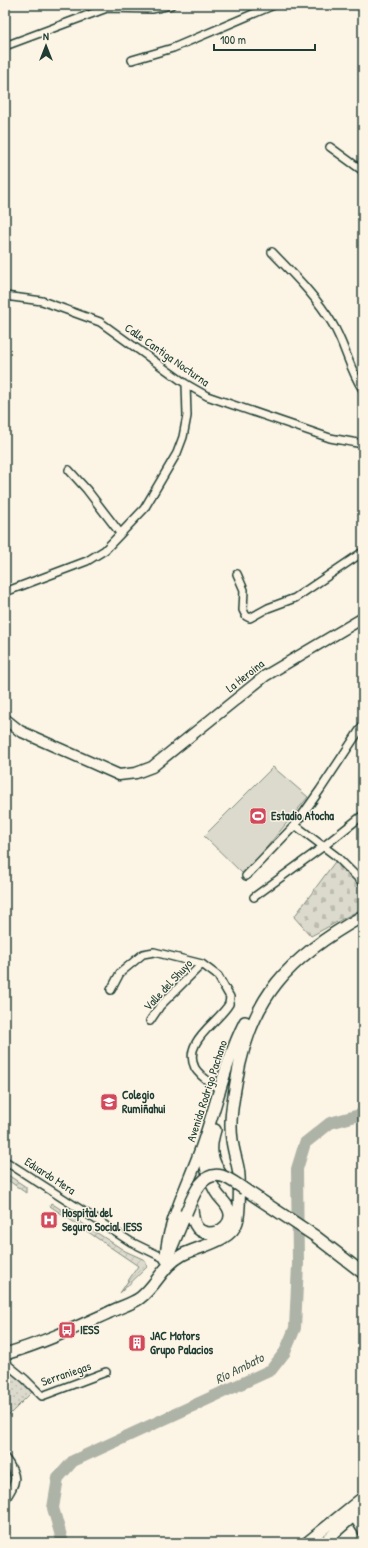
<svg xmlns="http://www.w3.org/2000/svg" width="368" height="1548" font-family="'Patrick Hand',sans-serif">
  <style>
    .cemetery { fill: url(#cemetery-stones); stroke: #7e8c80 }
    .park { fill: url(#park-dots); stroke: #7e8c80 }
    .garden { fill: url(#garden-furrows); stroke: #7e8c80 }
    .pitch { fill: #dcdacc; stroke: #7e8c80 }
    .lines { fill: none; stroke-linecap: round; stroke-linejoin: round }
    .river { stroke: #aeb3a7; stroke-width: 12 }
    .street-casing { stroke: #1f3d34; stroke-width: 10 }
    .secondary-casing { stroke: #1f3d34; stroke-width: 13 }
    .primary-casing { stroke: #1f3d34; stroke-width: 14 }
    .street { stroke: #fcf5e5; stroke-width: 7 }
    .secondary { stroke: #fcf5e5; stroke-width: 10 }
    .primary { stroke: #fcf5e5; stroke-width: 11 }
    .primary-bridge-casing { stroke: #1f3d34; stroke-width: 14; stroke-linecap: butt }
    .primary-bridge { stroke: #fcf5e5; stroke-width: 11 }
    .labels { text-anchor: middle; stroke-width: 3; stroke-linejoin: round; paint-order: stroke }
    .street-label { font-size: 12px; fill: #1f3d34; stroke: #fcf5e5 }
    .poi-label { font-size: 12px; font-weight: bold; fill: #1f3d34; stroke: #fcf5e5; text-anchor: start }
    .water-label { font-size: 13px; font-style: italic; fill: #435a51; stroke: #fcf5e5 }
  </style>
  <defs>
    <pattern id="cemetery-stones" width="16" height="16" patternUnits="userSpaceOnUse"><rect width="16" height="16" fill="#dcdacc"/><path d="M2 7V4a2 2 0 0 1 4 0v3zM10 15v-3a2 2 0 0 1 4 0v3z" fill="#bcbcb0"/></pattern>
    <pattern id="park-dots" width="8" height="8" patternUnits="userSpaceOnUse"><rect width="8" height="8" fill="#dcdacc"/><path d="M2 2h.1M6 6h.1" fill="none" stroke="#bcbcb0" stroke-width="1.8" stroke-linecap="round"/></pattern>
    <pattern id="garden-furrows" width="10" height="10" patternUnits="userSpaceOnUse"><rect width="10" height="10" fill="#dcdacc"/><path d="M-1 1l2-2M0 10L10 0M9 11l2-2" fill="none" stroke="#bcbcb0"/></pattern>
  </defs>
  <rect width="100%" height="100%" fill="#fcf5e5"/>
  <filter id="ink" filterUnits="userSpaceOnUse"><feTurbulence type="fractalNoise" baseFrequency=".025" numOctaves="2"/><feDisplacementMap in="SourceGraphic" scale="8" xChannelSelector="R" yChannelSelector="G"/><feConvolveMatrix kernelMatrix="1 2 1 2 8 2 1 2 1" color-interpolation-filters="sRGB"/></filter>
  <g filter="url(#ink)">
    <path class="cemetery" d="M337 859 363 885V908L311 936 294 917Z"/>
    <path class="park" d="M8 1367 32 1392 5 1419V1371Z"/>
    <path class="garden" d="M5 1173 26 1187V1193L5 1178Z
      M51 1203 125 1251 145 1260 147 1267 120 1293 138 1266 50 1206Z"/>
    <path class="pitch" d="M273 767 308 797 244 875 204 836Z"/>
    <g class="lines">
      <path class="river" d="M63 1543 53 1508 58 1478 73 1461 271 1370 285 1352 295 1328 298 1264 297 1169 305 1143 330 1123 363 1114"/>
      <defs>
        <path id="street" d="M5 46 107 8 152 9 171 5
          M132 60 173 48 274 5
          M330 147 363 171
          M272 252C293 274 316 296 332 323 345 344 349 369 363 390
          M5 296 42 301 100 322 186 384 207 396 330 438 363 444
          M69 470 87 490 120 533
          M237 574 244 590 243 610 246 616 250 618 268 608 295 598 363 552
          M5 592 87 561 105 550 144 509 177 453 183 437 187 416 186 384
          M295 825 336 856 363 883
          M246 876 295 825 320 790 363 725
          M254 897 324 846 363 815
          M111 990 120 973 143 954 154 952 202 964 218 976 230 997 229 1004C218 1023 182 1041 195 1068 200 1077 213 1084 221 1091
          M150 1021 160 1006 202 964
          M5 1161 131 1242 166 1259
          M5 1351 8 1365 25 1379 42 1396 106 1372
          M5 1458C19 1477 17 1481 5 1500
          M353 1517 363 1533"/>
        <path id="secondary" d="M5 719 20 731 119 775 136 773 152 767 265 676 363 618
          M306 1543 363 1497
          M323 1543 363 1508"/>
        <path id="primary" d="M215 1130C209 1149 211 1160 222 1176
          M244 1189 315 1236 363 1273
          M192 1208C193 1220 194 1232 209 1233 221 1233 234 1223 229 1210 226 1202 220 1199 216 1192 208 1179 204 1164 204 1148
          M170 1251 186 1213
          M166 1259C166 1225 192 1177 203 1143 217 1103 226 1060 245 1022
          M5 1354C40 1344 75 1328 108 1313 119 1307 130 1305 140 1298 157 1285 162 1266 182 1255 197 1247 232 1241 237 1222 240 1213 240 1177 238 1168 236 1158 233 1149 232 1140 229 1121 233 1101 236 1083 250 997 289 957 363 916"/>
      </defs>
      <use href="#street" class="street-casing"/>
      <use href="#secondary" class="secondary-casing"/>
      <use href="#primary" class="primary-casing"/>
      <use href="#street" class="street"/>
      <use href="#secondary" class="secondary"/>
      <use href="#primary" class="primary"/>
      <defs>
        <path id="primary-bridge" d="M186 1213C192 1199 201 1170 222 1176 229 1178 238 1185 244 1189"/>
      </defs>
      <use href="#primary-bridge" class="primary-bridge-casing"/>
      <use href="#primary-bridge" class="primary-bridge"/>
    </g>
  </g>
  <defs>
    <symbol id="stadium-square" viewBox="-11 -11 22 22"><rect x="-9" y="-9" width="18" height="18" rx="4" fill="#d1495b" stroke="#fcf5e5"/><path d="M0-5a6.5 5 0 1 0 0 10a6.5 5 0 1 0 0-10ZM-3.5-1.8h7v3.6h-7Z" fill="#fff"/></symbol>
    <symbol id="university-square" viewBox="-11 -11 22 22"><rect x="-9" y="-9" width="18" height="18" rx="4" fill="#d1495b" stroke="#fcf5e5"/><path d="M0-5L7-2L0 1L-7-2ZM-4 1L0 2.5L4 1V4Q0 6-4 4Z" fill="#fff"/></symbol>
    <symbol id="hospital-square" viewBox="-11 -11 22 22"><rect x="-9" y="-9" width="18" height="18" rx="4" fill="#d1495b" stroke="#fcf5e5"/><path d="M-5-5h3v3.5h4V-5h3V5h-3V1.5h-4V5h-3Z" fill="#fff"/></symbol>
    <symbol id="bus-square" viewBox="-11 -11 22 22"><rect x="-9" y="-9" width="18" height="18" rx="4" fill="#d1495b" stroke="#fcf5e5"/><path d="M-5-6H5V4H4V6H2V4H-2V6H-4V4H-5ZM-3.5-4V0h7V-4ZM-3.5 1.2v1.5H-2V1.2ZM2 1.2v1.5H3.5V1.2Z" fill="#fff"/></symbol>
    <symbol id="building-square" viewBox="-11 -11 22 22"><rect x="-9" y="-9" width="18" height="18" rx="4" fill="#d1495b" stroke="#fcf5e5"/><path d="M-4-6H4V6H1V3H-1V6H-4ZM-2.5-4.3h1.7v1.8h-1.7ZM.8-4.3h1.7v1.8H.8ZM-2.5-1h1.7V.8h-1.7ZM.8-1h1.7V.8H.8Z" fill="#fff"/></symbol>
  </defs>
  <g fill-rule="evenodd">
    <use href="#stadium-square" x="248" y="806" width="20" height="20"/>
    <use href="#university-square" x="99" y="1092" width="20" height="20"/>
    <use href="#hospital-square" x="39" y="1210" width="20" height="20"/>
    <use href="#bus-square" x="57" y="1320" width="20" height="20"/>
    <use href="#building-square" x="127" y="1333" width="20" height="20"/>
  </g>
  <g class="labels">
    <g class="street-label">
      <text transform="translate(167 355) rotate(35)" y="4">Calle Cantiga Nocturna</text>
      <text transform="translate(245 676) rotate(-38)" y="4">La Heroina</text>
      <text transform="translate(168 985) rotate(-47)" y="4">Valle del Shuyo</text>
      <text transform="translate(207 1091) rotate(-72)" y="4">Avenida Rodrigo Pachano</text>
      <text transform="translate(50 1176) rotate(33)" y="4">Eduardo Mera</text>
      <text transform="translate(66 1374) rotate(-19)" y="4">Serraniegas</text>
    </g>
    <g class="poi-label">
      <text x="271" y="820">Estadio Atocha</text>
      <text x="122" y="1099">Colegio<tspan x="122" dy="14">Rumiñahui</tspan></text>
      <text x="62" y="1217">Hospital del<tspan x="62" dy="14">Seguro Social IESS</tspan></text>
      <text x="80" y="1334">IESS</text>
      <text x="150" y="1340">JAC Motors<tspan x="150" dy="14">Grupo Palacios</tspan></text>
    </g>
    <g class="water-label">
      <text transform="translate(239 1368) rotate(-27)" y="5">Río Ambato</text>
    </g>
  </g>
  <rect width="368" height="1548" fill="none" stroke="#fcf5e5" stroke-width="20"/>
  <rect x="10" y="10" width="348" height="1528" fill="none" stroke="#1f3d34" stroke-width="1.5" filter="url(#ink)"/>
  <g transform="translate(46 46)" stroke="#fcf5e5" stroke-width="3" paint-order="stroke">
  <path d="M0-3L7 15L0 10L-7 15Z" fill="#1f3d34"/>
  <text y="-6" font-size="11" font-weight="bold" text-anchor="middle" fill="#1f3d34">N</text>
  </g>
  <path d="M214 44v6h101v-6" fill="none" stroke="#1f3d34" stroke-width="2"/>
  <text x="220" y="44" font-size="12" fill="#1f3d34" stroke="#fcf5e5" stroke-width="3" paint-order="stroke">100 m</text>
</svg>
